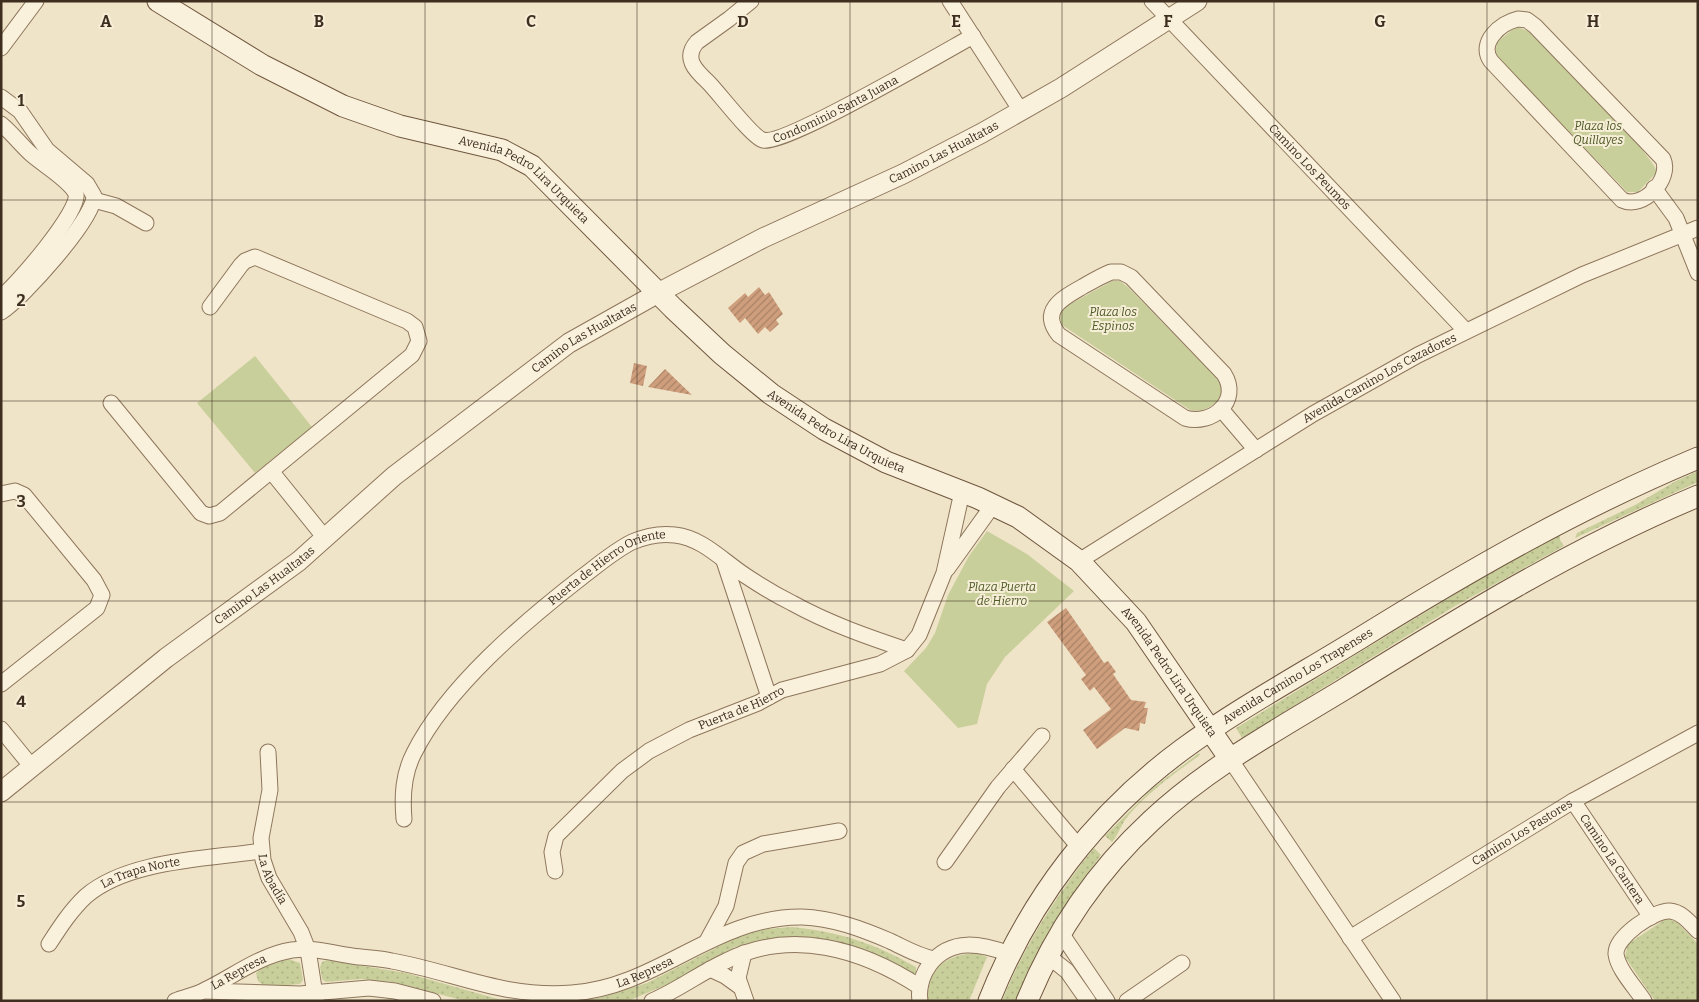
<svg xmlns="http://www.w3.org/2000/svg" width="1699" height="1002" font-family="Bitter,serif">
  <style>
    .grass { fill: url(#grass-dots) }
    .park { fill: #c9cf9b }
    .building { fill: url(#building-hatch) }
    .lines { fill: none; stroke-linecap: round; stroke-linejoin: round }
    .minor-casing { stroke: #8d765c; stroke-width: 17 }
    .tertiary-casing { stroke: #8d765c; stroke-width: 21 }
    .secondary-casing { stroke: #6f573f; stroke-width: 23 }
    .minor { stroke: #faf1dc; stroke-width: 15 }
    .tertiary { stroke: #faf1dc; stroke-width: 19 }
    .secondary { stroke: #faf1dc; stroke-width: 21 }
    .grid { fill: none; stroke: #3d2e20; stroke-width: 1; stroke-opacity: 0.55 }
    .labels { text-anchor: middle; stroke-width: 4; stroke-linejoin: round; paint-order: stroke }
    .street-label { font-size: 12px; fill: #3d2e20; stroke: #f7eed8 }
    .park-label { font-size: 12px; font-style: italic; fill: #4d5a26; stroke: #f7eed8 }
    .grid-label { font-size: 16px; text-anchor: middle; font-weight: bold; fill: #3d2e20; stroke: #f7eed8; stroke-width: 4; stroke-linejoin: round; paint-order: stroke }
  </style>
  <defs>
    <pattern id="grass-dots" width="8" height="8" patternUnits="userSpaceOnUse" patternTransform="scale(1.25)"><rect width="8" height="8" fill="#c9cf9b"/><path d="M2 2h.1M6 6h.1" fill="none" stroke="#aeb285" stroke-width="1.8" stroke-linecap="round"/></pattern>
    <pattern id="building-hatch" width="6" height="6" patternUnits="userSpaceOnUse" patternTransform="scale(1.25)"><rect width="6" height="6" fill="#cf9f7d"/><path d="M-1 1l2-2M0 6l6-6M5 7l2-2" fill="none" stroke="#a98266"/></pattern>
  </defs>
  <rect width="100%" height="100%" fill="#f0e4c8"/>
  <path class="grass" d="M1698 471V482L1575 538 1577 533 1635 505 1676 481Z
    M1560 534V540L1564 546 1455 606 1242 738 1236 728 1488 574Z
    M1199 753 1200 755C1175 773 1148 792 1128 816 1121 824 1119 834 1112 842L1105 836 1153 788Z
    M1094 848 1101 855C1067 902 1037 947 1015 1001H1002C1025 944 1056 896 1094 848Z
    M1667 918 1678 923 1698 944V1001H1655L1625 957 1628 944Z
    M792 927C841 932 873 943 916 967V973L910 975 852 946 818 938 789 937 735 947 675 981 628 1001H577L599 998 647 983 743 934 767 929Z
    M976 953 987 957 969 1001H928C926 969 947 954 976 953Z
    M289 959 300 963 303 980 300 984 266 987 258 981 256 973 263 966Z
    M327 960 406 973 505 1001H465L393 982 361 979 326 982 322 979 320 967 322 962Z"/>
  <path class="park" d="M1516 27 1528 31C1548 51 1654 154 1657 172L1638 192H1627L1495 55 1497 42Z
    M1112 281H1120L1129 288 1221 383 1224 390C1219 403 1204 414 1190 410L1062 325 1059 317 1065 307Z
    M255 356 312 427 255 473 197 403Z
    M987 531 1027 554 1074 591 1005 657 987 684 977 724 958 728 904 671 926 648 935 633 948 595 969 556Z"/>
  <path class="building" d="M759 287 765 295 769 292 783 314 776 320 779 324 770 332 765 327 758 334 745 318 740 323 728 308 745 293 748 297Z
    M634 363 647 366 643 386 630 383Z
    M665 369 692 395 648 387Z
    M1066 608 1104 663 1108 661 1116 672 1113 674 1131 700 1146 702 1144 708H1148L1145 724 1140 723 1139 731 1125 728 1097 749 1083 730 1111 709 1094 687 1090 691 1081 679 1086 675 1047 622Z"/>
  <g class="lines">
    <defs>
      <g id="minor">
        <path id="s1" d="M751 1 729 19 697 42C683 58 695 70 708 82 719 93 752 137 763 140 784 146 944 52 973 36"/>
        <path d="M950 1 1021 111"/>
        <path id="s2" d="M1152 1 1465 330"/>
        <path d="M1518 19 1527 20 1535 26 1663 159C1672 179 1643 210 1622 200L1491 61C1478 43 1500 23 1518 19Z"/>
        <path d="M1 48 36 1"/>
        <path d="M1 97 20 111 47 150 87 184 94 196C94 219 22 299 1 312"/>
        <path d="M1 124C12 133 20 144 31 154 42 164 71 181 76 194 81 210 16 286 1 297"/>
        <path d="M1654 188 1676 218 1698 273"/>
        <path d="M94 200 116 206 146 223"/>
        <path d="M1111 272H1121L1131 277 1224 374C1241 401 1212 426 1185 418L1059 335C1039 310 1063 298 1082 287 1091 282 1101 276 1111 272Z"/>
        <path d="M111 403 201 513 209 516 220 513 412 355 419 341 415 327 407 321 255 257 245 261 241 265 210 307"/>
        <path d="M1221 409 1256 450"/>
        <path d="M271 471 325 538"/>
        <path d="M1 494 15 491 24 495 94 580 102 595 97 608 1 684"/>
        <path d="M724 561 769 697"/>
        <path id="s3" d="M1079 561 1313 414 1418 355 1582 275 1698 228"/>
        <path d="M947 569 993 505"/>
        <path d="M1 729 32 767"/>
        <path id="s4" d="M268 752 270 790 261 838 263 860 269 878 301 932 308 950 316 1001"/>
        <path d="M1230 759 1393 1001"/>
        <path d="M1013 769 1079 847"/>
        <path id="s5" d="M1573 801 1651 917"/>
        <path id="s6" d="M404 819C402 796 403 774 414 753 447 687 524 622 582 577 598 565 614 551 632 542 646 536 660 533 675 535 703 538 724 562 746 576 761 586 776 595 792 603 828 623 868 637 907 650"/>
        <path d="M945 862 998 787 1042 736"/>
        <path id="s7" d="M555 871 552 852 556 836 622 771 649 751 689 730 758 703 782 690 880 664 907 650 919 635 944 573 962 492"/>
        <path d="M1061 933 1107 1001"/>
        <path id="s8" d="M1350 938 1573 801 1698 733"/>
        <path d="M707 941 726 906 736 863 743 853 763 844 839 831"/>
        <path id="s9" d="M49 944C60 927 71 910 86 896 128 860 207 859 261 851"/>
        <path d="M744 953 738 978 746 1001"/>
        <path d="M1048 956 1067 971 1088 1001"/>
        <path d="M710 969 725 976 739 986"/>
        <path d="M204 991 300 994 369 988 395 991 433 1001"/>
        <path id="s10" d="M175 1001C185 997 196 995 205 990 234 976 260 955 292 950 313 947 331 953 352 956 365 958 378 958 392 961 457 973 502 998 572 993 658 987 715 916 802 917 833 918 862 929 890 941 905 948 918 956 934 959"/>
        <path d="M652 1001C678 990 700 973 726 961 791 928 862 949 920 987"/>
        <path d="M920 1001C918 987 922 975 930 964 952 937 981 944 1010 954"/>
        <path d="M1127 1001 1182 963"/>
        <path d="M1644 1001C1636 988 1618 970 1616 954 1615 937 1654 910 1670 911 1682 912 1690 923 1698 931"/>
      </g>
      <g id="tertiary">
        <path id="s11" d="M1 792 166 658 299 561 394 476 569 343 658 293 763 238 903 174 982 133 1061 88 1197 1"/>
      </g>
      <g id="secondary">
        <path id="s12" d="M158 1 262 65 343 106 400 126 502 150 532 166 673 308 722 354 771 394 824 429 886 462 978 498 1018 517 1079 561 1136 622 1230 759"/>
        <path id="s13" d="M989 1001C1029 900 1096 813 1183 749 1239 708 1302 674 1362 637 1470 570 1580 507 1698 458"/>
        <path d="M1027 1001C1055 933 1097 871 1151 821 1207 768 1277 730 1343 690 1458 619 1573 548 1698 496"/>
      </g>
    </defs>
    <use href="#minor" class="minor-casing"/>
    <use href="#tertiary" class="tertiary-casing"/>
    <use href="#secondary" class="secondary-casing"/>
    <use href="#minor" class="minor"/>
    <use href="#tertiary" class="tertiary"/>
    <use href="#secondary" class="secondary"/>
  </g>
  <path class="grid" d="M212 1V1001M425 1V1001M637 1V1001M850 1V1001M1062 1V1001M1274 1V1001M1487 1V1001M1 200H1698M1 401H1698M1 601H1698M1 802H1698"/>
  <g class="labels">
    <g class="street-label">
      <text dy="4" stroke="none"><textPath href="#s1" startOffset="275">Condominio Santa Juana</textPath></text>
      <text dy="4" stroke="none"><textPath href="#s11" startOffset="1145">Camino Las Hualtatas</textPath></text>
      <text dy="4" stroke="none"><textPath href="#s2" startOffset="229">Camino Los Peumos</textPath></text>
      <text dy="4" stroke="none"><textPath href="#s12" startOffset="412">Avenida Pedro Lira Urquieta</textPath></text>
      <text dy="4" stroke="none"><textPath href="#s11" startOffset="740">Camino Las Hualtatas</textPath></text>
      <text dy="4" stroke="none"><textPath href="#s3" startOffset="352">Avenida Camino Los Cazadores</textPath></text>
      <text dy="4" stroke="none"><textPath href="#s12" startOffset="818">Avenida Pedro Lira Urquieta</textPath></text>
      <text dy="4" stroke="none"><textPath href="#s6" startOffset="340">Puerta de Hierro Oriente</textPath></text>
      <text dy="4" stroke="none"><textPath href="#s11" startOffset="335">Camino Las Hualtatas</textPath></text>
      <text dy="4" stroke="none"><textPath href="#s12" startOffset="1238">Avenida Pedro Lira Urquieta</textPath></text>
      <text dy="4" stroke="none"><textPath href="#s13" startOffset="458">Avenida Camino Los Trapenses</textPath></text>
      <text dy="4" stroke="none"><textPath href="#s7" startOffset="264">Puerta de Hierro</textPath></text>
      <text dy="4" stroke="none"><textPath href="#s8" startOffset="202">Camino Los Pastores</textPath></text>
      <text dy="4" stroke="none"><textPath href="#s5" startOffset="70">Camino La Cantera</textPath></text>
      <text dy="4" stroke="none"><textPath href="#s9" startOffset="121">La Trapa Norte</textPath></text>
      <text dy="4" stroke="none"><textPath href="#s4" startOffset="130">La Abadía</textPath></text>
      <text dy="4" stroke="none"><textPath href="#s10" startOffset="489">La Represa</textPath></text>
      <text dy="4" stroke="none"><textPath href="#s10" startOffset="70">La Represa</textPath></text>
    </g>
    <g class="park-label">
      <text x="1598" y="130">Plaza los<tspan x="1598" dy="14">Quillayes</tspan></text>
      <text x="1113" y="316">Plaza los<tspan x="1113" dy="14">Espinos</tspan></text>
      <text x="1002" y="591">Plaza Puerta<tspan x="1002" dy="14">de Hierro</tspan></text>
    </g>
  </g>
  <g class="grid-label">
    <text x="106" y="27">A</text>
    <text x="319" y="27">B</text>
    <text x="531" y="27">C</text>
    <text x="743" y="27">D</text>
    <text x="956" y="27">E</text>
    <text x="1168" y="27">F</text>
    <text x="1380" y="27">G</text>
    <text x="1593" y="27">H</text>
    <text x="21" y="106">1</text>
    <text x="21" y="306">2</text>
    <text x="21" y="507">3</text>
    <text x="21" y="707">4</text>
    <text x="21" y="907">5</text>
  </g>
  <rect width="1699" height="1002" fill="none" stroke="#3d2e20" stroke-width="5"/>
</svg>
